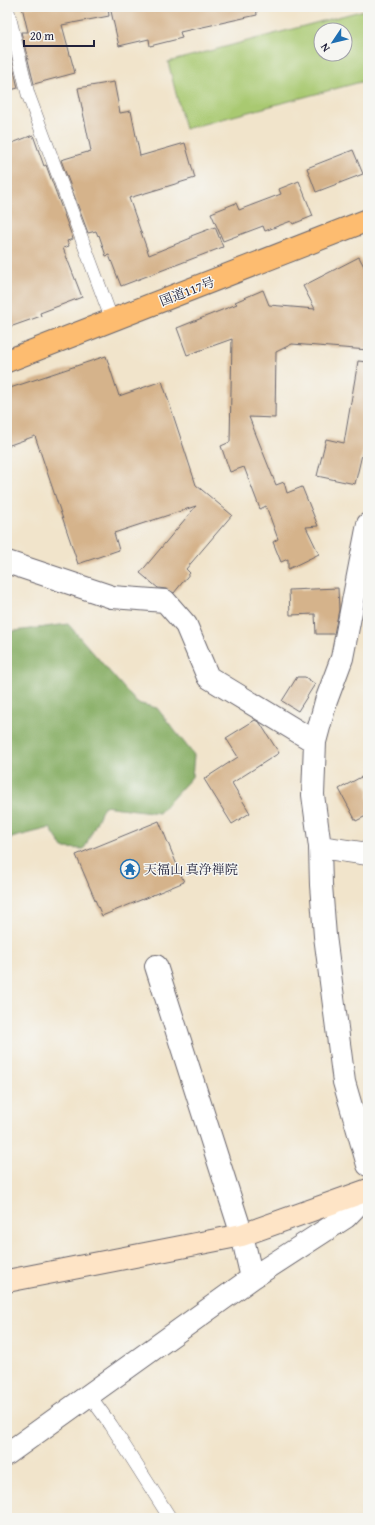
<svg xmlns="http://www.w3.org/2000/svg" width="375" height="1525" font-family="'Gentium Book Plus','Noto Serif JP',serif">
  <style>
    .green { fill: #a9c971; stroke: #667656; fill-rule: evenodd }
    .forest { fill: #86ad63; stroke: #54684f }
    .building { fill: #d5b38b }
    .lines { fill: none; stroke-linecap: round; stroke-linejoin: round }
    .lane-casing { stroke: #6a666d; stroke-width: 14 }
    .street-casing { stroke: #6a666d; stroke-width: 24 }
    .secondary-casing { stroke: #6a666d; stroke-width: 24 }
    .highway-casing { stroke: #6a666d; stroke-width: 24 }
    .lane { stroke: #fff; stroke-width: 13 }
    .street { stroke: #fff; stroke-width: 22 }
    .secondary { stroke: #fee4c6; stroke-width: 22 }
    .highway { stroke: #fdbc70; stroke-width: 22 }
    .labels { text-anchor: middle; stroke-width: 3; stroke-linejoin: round; paint-order: stroke }
    .street-label { font-size: 13px; fill: #22223b; stroke: #f6f6f2 }
    .poi-label { font-size: 13px; fill: #22223b; stroke: #f6f6f2; text-anchor: start }
  </style>
  <rect width="100%" height="100%" fill="#f6f6f2"/>
  <filter id="ink" filterUnits="userSpaceOnUse"><feTurbulence type="fractalNoise" baseFrequency=".025" numOctaves="2"/><feDisplacementMap in="SourceGraphic" scale="8" xChannelSelector="R" yChannelSelector="G"/><feConvolveMatrix kernelMatrix="1 2 1 2 8 2 1 2 1" color-interpolation-filters="sRGB"/></filter>
  <filter id="wash" filterUnits="userSpaceOnUse"><feTurbulence type="fractalNoise" baseFrequency=".012" numOctaves="4" result="noise"/><feDisplacementMap in="SourceGraphic" scale="16" xChannelSelector="R" yChannelSelector="G"/><feGaussianBlur stdDeviation="0.9" result="paint"/><feColorMatrix in="noise" values="0 0 0 0 0 0 0 0 0 0 0 0 0 0 0 0 0 1.4 0 .05"/><feComposite in="paint" operator="in"/></filter>
  <g filter="url(#wash)">
    <rect width="100%" height="100%" fill="#f1e4cb"/>
    <path class="green" d="M368 9V80L185 129 168 62ZM321 30H345V54H321Z"/>
    <path class="forest" d="M68 624 137 703 157 708 194 755 192 777 159 813 104 806 84 849 63 848 50 828 7 839V632Z"/>
    <g id="blocks">
      <path class="building" d="M22 7H108L109 16 62 25 75 73 34 84 21 32H28Z
        M110 7H256L257 15 180 32 182 38 150 46 149 39 119 46Z
        M7 41 18 88 7 91Z
        M114 82 120 113 131 111 140 156 185 143 195 178 129 198 149 255 191 238V236L215 227 223 247 121 286 109 255 106 256 99 235 98 236 96 231 88 233 61 160 91 151 78 88Z
        M33 135 44 166 46 165 73 239 67 241 69 246 63 248 82 297 40 313 41 316 7 328V145Z
        M353 150 363 174 316 192 307 168Z
        M299 181 313 216 293 224 291 221 265 231 263 226 223 241 211 213 236 203 239 210 281 194 279 189Z
        M359 257 368 274V350L292 344 276 352 275 418 249 417 276 485 284 482 287 493 302 487 318 526 306 527 319 554 288 569V559L281 562 273 542 278 539 266 506 260 509 244 467 230 472 221 446 230 442 232 339 187 355 177 328 237 304 235 302 263 290 269 305 315 309 303 286Z
        M106 356 119 396 162 381 196 485 232 515 186 569 190 573 174 593 166 589 158 588 140 573 196 506 114 533 119 550 78 564 35 436 7 446V389Z
        M358 361 368 362V442H365L355 484 317 476 326 439 344 443Z
        M338 588 339 610 334 634H316L315 614 290 615 289 590Z
        M297 677H305L315 684 298 711 282 701Z
        M255 720 260 723 279 753 232 783 250 813 232 824 204 779 238 757 226 738Z
        M361 777 368 790V815L356 821 339 789Z
        M159 821 184 882 102 916 76 855Z"/>
    </g>
  </g>
  <g filter="url(#ink)">
    <use href="#blocks" fill-opacity="0" stroke="#6a666d" stroke-width="1"/>
    <g class="lines">
      <defs>
        <path id="lane" d="M8 11 28 94 112 320
          M89 1395 111 1425 170 1518"/>
        <path id="street" d="M368 524 342 658 326 701 315 742 313 795 320 847 321 885 325 936 344 1082 368 1165
          M7 562 112 597 165 601 186 625 208 677 315 742
          M320 847 368 854
          M156 966 242 1235 252 1278
          M7 1454 252 1278 346 1217 368 1194"/>
        <path id="secondary" d="M7 1281 242 1235 368 1190"/>
        <path id="highway" d="M7 361 368 220"/>
      </defs>
      <use href="#lane" class="lane-casing"/>
      <use href="#street" class="street-casing"/>
      <use href="#secondary" class="secondary-casing"/>
      <use href="#highway" class="highway-casing"/>
      <use href="#lane" class="lane"/>
      <use href="#street" class="street"/>
      <use href="#secondary" class="secondary"/>
      <use href="#highway" class="highway"/>
    </g>
  </g>
  <defs>
    <symbol id="temple-ring" viewBox="-11 -11 22 22"><circle r="9.5" fill="#f6f6f2" stroke="#1f6fb2" stroke-width="1.5"/><path d="M0-6L5-2H3V0L6.5 2.5H4V6H1.5V3h-3V6H-4V2.5H-6.5L-3 0V-2H-5Z" fill="#1f6fb2"/></symbol>
  </defs>
  <g fill-rule="evenodd">
    <use href="#temple-ring" x="119" y="858" width="22" height="22"/>
  </g>
  <g class="labels">
    <g class="street-label">
      <text transform="translate(187 291) rotate(-21)" y="5">国道117号</text>
    </g>
    <g class="poi-label">
      <text x="144" y="874">天福山 真浄禅院</text>
    </g>
  </g>
  <rect width="375" height="1525" fill="none" stroke="#f6f6f2" stroke-width="24"/>
  <g transform="translate(333 42) rotate(235)"><circle r="19" fill="#f6f6f2" stroke="#a1a1a9"/>
  <path d="M0-3L7 15L0 10L-7 15Z" fill="#1f6fb2"/>
  <text y="-6" font-size="11" font-weight="bold" text-anchor="middle" fill="#22223b">N</text>
  </g>
  <path d="M24 40v6h70v-6" fill="none" stroke="#22223b" stroke-width="2"/>
  <text x="30" y="40" font-size="12" fill="#22223b" stroke="#f6f6f2" stroke-width="3" paint-order="stroke">20 m</text>
</svg>
